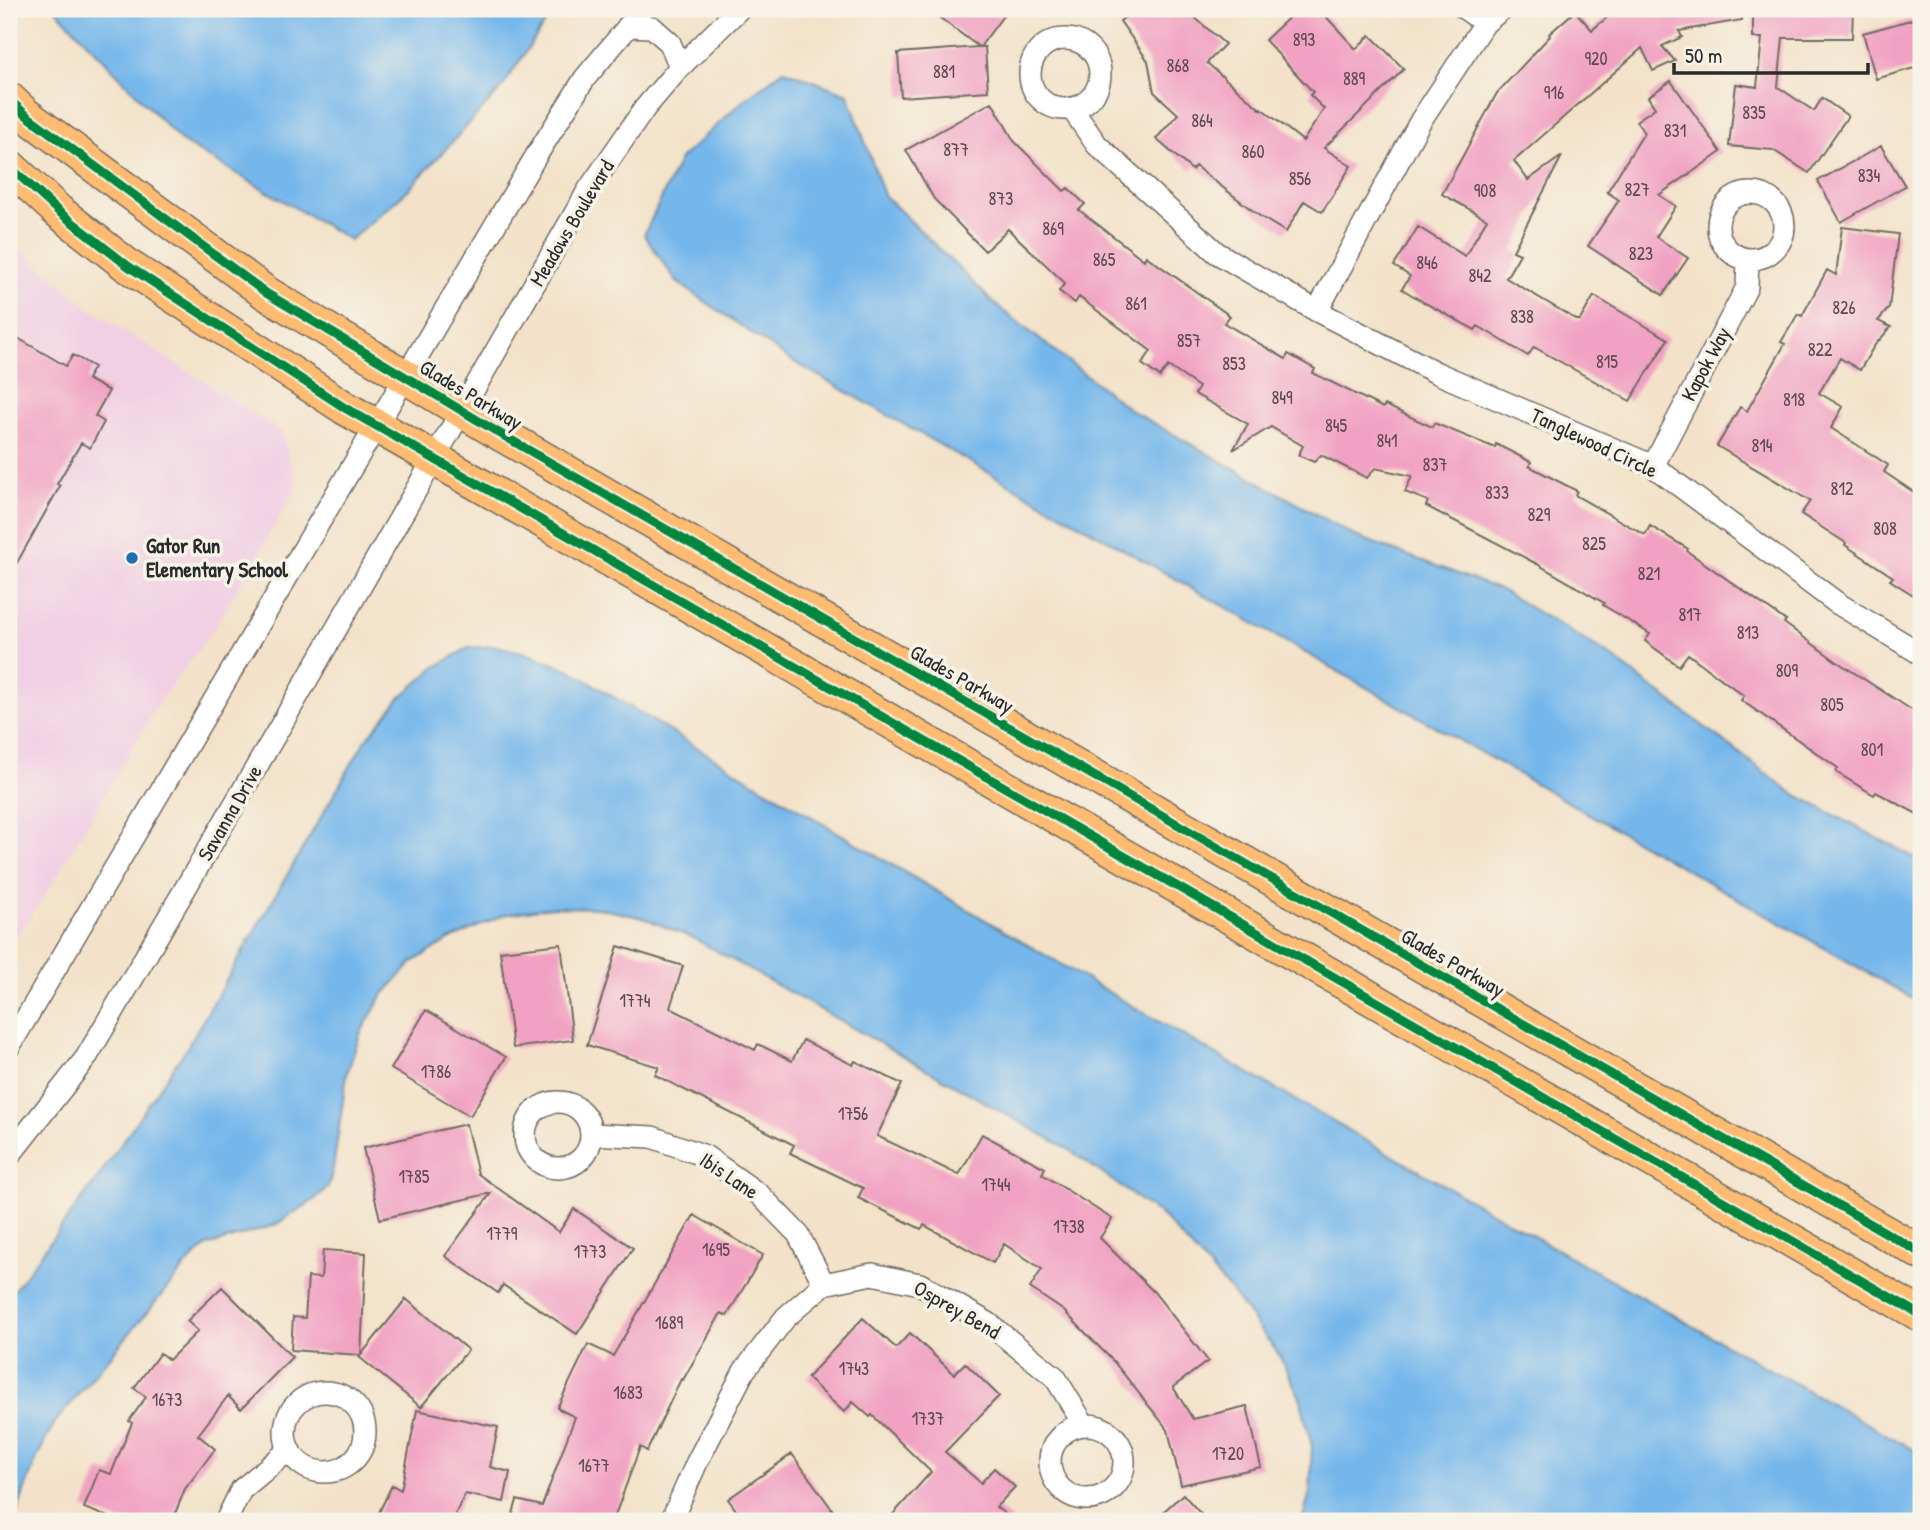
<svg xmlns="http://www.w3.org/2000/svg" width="1930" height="1530" font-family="'Patrick Hand',sans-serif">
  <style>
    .built { fill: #f1d0e3 }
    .water { fill: #76b7eb; stroke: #50718b; stroke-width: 2 }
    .building { fill: #f1a2c2 }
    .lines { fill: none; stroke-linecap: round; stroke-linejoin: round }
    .minor-casing { stroke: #716b62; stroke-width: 24 }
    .primary-casing { stroke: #716b62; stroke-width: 36 }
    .minor { stroke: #fff; stroke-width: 21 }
    .primary { stroke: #febb71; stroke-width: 33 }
    .cycleway-casing { stroke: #f7f3e8; stroke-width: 13 }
    .cycleway { stroke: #00873e; stroke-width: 9 }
    .poi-dot { fill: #1f6fb2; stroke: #f7f3e8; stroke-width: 2.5 }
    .labels { text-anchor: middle; stroke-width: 7; stroke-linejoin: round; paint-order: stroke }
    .number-label { font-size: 18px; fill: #5c4951 }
    .street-label { font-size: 21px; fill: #2b2b2b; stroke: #f7f3e8 }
    .poi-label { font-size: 21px; font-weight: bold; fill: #2b2b2b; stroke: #f7f3e8; text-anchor: start }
  </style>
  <rect width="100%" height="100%" fill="#f7f3e8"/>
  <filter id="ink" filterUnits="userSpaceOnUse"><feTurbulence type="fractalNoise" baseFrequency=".0143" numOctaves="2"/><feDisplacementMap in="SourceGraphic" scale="14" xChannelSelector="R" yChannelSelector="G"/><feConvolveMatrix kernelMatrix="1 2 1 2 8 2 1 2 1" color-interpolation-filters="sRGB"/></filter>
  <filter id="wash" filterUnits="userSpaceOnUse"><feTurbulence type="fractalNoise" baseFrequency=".00686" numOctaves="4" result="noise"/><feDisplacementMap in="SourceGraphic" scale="28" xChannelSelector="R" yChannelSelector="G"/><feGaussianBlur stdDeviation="1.57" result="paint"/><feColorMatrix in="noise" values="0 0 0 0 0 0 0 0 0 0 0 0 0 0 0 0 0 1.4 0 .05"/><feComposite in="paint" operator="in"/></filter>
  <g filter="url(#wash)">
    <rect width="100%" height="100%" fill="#f3e2c9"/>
    <path class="built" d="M9 240 92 310 282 432 297 487 214 629 160 701 46 894 9 947Z"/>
    <path class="water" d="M55 9H551L549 17 501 89 409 189 350 240 181 141Z
      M784 70 848 94 884 195 997 306 1132 411 1355 536 1501 590 1609 655 1791 792 1921 861V1003L789 359 677 282 644 235 680 159 744 100Z
      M496 646 525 653 570 670C1013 943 1467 1200 1921 1454V1521H1302L1310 1492 1312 1447 1300 1397 1279 1355 1229 1289 1162 1216 1068 1149 695 939 644 918 598 908 551 907 503 915 449 940 413 962 382 996 360 1034 347 1073 333 1169 328 1187 314 1200 275 1225 207 1246 190 1261 56 1421C37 1453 25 1485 15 1521H9V1297L97 1179 188 1046 365 741 400 698 434 668 468 648Z"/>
    <g id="blocks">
      <path class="building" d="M928 9H1008L980 47H985L988 91 901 97 898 53 979 47Z
        M1137 9H1185L1225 44 1207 63 1260 109 1261 108 1303 141 1324 109 1310 95 1313 92 1265 40 1298 9H1319L1356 49 1370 35 1404 69 1324 148 1351 166 1322 212 1304 201 1286 232 1261 217 1195 166 1192 170 1156 139 1178 114 1154 92 1148 61 1120 21Z
        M1617 9H1741L1742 20 1679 31 1682 37 1662 46 1675 61 1653 71 1642 48 1514 161 1528 180 1562 156 1513 251 1520 254 1506 278 1577 320H1580L1594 296 1668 339 1630 401 1534 347 1528 356 1478 326 1475 330 1425 303 1402 289 1410 276 1394 266 1418 227 1465 256 1487 219 1442 194 1497 93 1550 36 1549 34 1575 11 1592 30Z
        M1753 9H1853L1852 38H1783L1778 87 1814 111 1822 98 1848 116 1809 173 1773 150 1729 146 1736 84 1757 87 1762 38H1753Z
        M1921 17V66L1876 79 1863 33Z
        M1671 81 1721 152 1659 195 1676 206 1656 237 1688 258 1663 295 1588 246 1619 200 1607 192 1644 133 1636 121 1655 108 1648 97Z
        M992 102 1014 141 1064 191 1068 188 1085 204 1079 210 1144 260 1146 256 1230 316 1224 323 1286 359 1288 354 1315 369 1313 373 1383 408 1385 405 1432 427 1434 423 1495 448 1496 444 1531 462 1529 466 1577 491 1575 495 1645 535 1650 526 1688 549 1687 551 1786 621 1784 623 1836 661 1921 716V816L1876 792 1874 795 1836 772 1838 768 1741 700 1744 696 1688 654 1679 666 1645 641 1650 634 1603 605 1604 603 1537 564 1426 506 1428 501 1405 492 1412 476 1375 468 1367 478 1321 455 1314 462 1298 455 1303 446 1271 427 1233 450 1248 424 1195 394 1199 387 1168 366 1160 377 1142 364 1151 351 1079 297 1075 303 1059 291 1065 283 1008 229 985 251 934 199 906 150Z
        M1881 146 1905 186 1841 222 1818 181Z
        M1842 227 1898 234 1889 308 1878 321 1891 327 1874 346 1860 370 1840 358 1819 393 1843 407 1831 428 1888 465 1884 472 1921 497V600L1890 580 1893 577 1845 545 1846 543 1801 514 1810 501 1717 446 1740 407 1747 411 1785 344 1781 342 1798 314 1802 316 1827 270 1836 275Z
        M9 333 66 366 73 355 94 367 87 379 109 391 95 416 104 422 90 448 81 443 57 484 60 486 9 577Z
        M561 944 573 1040 513 1048 500 951Z
        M618 946 683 966 670 1008 755 1050 758 1044 792 1061 803 1040 853 1065 855 1061 902 1084 877 1136 959 1175 982 1134 1045 1168 1042 1174 1112 1219 1100 1238 1154 1292 1208 1361 1173 1387 1193 1419 1247 1406 1261 1467 1181 1485 1168 1430 1114 1362 1064 1311 1030 1288 1042 1269 1004 1244 993 1263 924 1225 921 1229 858 1198 863 1188 790 1153 794 1145 655 1075 659 1067 587 1045Z
        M426 1010 506 1057 470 1116 391 1069Z
        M466 1124 478 1174 559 1232 574 1209 633 1248 577 1334 503 1285 498 1293 445 1256 491 1193 380 1219 363 1148Z
        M694 1215 763 1255 727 1316 721 1313 683 1380 681 1379 647 1451 640 1447 613 1521H511L517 1500 542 1506 575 1417 557 1408 588 1344 613 1356Z
        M323 1250 366 1253 361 1355 406 1299 468 1350 421 1407 359 1357 361 1355 291 1350 293 1317 305 1318 308 1277 321 1278Z
        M222 1287 292 1357 241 1409 228 1396 198 1435 215 1449 185 1489 172 1521H119L84 1508 99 1470 111 1474 132 1423 129 1421 146 1397 134 1388 160 1353 169 1360 198 1331 187 1321Z
        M863 1318 896 1348 910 1333 954 1374 965 1363 999 1396 945 1452 981 1483 994 1468 1015 1487 996 1507 1014 1521H887L931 1472 872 1415 870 1417 853 1402 844 1412 807 1378Z
        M417 1410 498 1427 490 1467 510 1472 504 1502 465 1494 452 1521H375L392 1485 401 1490Z
        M792 1454 834 1512 821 1521H744L728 1499Z
        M1183 1494 1207 1521H1153Z"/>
    </g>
  </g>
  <g filter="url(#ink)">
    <use href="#blocks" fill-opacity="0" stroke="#716b62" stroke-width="2"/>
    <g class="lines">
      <defs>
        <path id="minor" d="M1465 9 1485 23
          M628 26 652 27 670 43 680 67
          M1030 74a35 35 0 1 1 70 0a35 35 0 1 1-70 0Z
          M1072 109 1097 145 1217 253 1317 311 1437 373 1653 466 1837 603 1921 654
          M1718 226a33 33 0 1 1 66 0a33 33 0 1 1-66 0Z
          M1317 311 1421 120 1485 23 1502 9
          M1653 466 1747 287 1748 259
          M9 1047 536 156 585 78 643 9
          M525 1135a33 33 0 1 1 66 0a33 33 0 1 1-66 0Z
          M592 1134 652 1137 705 1156 760 1195 798 1234 824 1284
          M9 1156 86 1058 281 725 589 189 645 108 680 67 739 9
          M285 1432a40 40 0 1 1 80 0a40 40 0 1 1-80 0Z
          M1050 1462a37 37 0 1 1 74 0a37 37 0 1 1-74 0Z
          M226 1521 241 1490 289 1450
          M671 1521 697 1462 744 1371 786 1317 824 1284 872 1274 920 1284 988 1323 1055 1377 1084 1425"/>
        <path id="primary" d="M9 99 26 115 266 293 499 433 1921 1253
          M9 166 58 211 128 266 345 408 473 481 1921 1315"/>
      </defs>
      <use href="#minor" class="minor-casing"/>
      <use href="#primary" class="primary-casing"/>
      <use href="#minor" class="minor"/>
      <use href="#primary" class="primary"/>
      <defs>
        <path id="cycleway" d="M9 99 26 115 266 293 499 433 1921 1253
          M9 166 58 211 128 266 345 408 473 481 1921 1315"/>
      </defs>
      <use href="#cycleway" class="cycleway-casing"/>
      <use href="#cycleway" class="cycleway"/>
    </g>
  </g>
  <circle class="poi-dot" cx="132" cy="558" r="7"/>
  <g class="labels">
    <g class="number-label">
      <text x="1304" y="46">893</text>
      <text x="1596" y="65">920</text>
      <text x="1178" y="72">868</text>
      <text x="944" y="78">881</text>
      <text x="1354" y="85">889</text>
      <text x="1554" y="99">916</text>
      <text x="1754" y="119">835</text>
      <text x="1202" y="127">864</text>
      <text x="1675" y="137">831</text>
      <text x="956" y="156">877</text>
      <text x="1253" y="158">860</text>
      <text x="1869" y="182">834</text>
      <text x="1300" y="185">856</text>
      <text x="1637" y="196">827</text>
      <text x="1485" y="197">908</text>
      <text x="1001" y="205">873</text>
      <text x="1053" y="235">869</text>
      <text x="1641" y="260">823</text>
      <text x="1104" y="266">865</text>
      <text x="1427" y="269">846</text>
      <text x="1480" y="282">842</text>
      <text x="1136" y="310">861</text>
      <text x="1844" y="314">826</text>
      <text x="1522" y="323">838</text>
      <text x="1189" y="347">857</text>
      <text x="1820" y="356">822</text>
      <text x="1607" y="368">815</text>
      <text x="1234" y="370">853</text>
      <text x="1282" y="404">849</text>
      <text x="1794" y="406">818</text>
      <text x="1336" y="432">845</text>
      <text x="1387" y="447">841</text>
      <text x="1762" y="452">814</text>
      <text x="1435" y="471">837</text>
      <text x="1842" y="495">812</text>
      <text x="1497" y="499">833</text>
      <text x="1539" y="521">829</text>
      <text x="1885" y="535">808</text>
      <text x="1594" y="550">825</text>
      <text x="1649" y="580">821</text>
      <text x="1690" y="621">817</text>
      <text x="1748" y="639">813</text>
      <text x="1787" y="677">809</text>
      <text x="1832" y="711">805</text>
      <text x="1872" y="756">801</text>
      <text x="635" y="1007">1774</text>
      <text x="436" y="1078">1786</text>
      <text x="853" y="1120">1756</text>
      <text x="414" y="1183">1785</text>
      <text x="996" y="1191">1744</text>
      <text x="1069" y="1233">1738</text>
      <text x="502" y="1240">1779</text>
      <text x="716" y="1256">1695</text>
      <text x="590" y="1258">1773</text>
      <text x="669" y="1329">1689</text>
      <text x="854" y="1375">1743</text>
      <text x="628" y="1399">1683</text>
      <text x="167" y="1406">1673</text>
      <text x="928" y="1425">1737</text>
      <text x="1228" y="1460">1720</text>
      <text x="594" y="1472">1677</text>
    </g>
    <g class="street-label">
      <text transform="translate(572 223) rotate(-59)" y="7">Meadows Boulevard</text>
      <text transform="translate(1706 364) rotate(-62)" y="7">Kapok Way</text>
      <text transform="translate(471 395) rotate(31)" y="7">Glades Parkway</text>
      <text transform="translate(1594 443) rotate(25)" y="7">Tanglewood Circle</text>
      <text transform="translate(962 679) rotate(30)" y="7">Glades Parkway</text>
      <text transform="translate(230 813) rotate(-60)" y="7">Savanna Drive</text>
      <text transform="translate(1453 963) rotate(30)" y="7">Glades Parkway</text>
      <text transform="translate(729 1176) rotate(34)" y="7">Ibis Lane</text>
      <text transform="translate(957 1310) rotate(30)" y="7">Osprey Bend</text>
    </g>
    <g class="poi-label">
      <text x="146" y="553">Gator Run<tspan x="146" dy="24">Elementary School</tspan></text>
    </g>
  </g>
  <rect width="1930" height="1530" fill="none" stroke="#f7f3e8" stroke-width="35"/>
  <path d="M1674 63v10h194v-10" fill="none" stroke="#2b2b2b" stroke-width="3.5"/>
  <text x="1685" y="63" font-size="21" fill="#2b2b2b" stroke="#f7f3e8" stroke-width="5" paint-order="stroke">50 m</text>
</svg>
